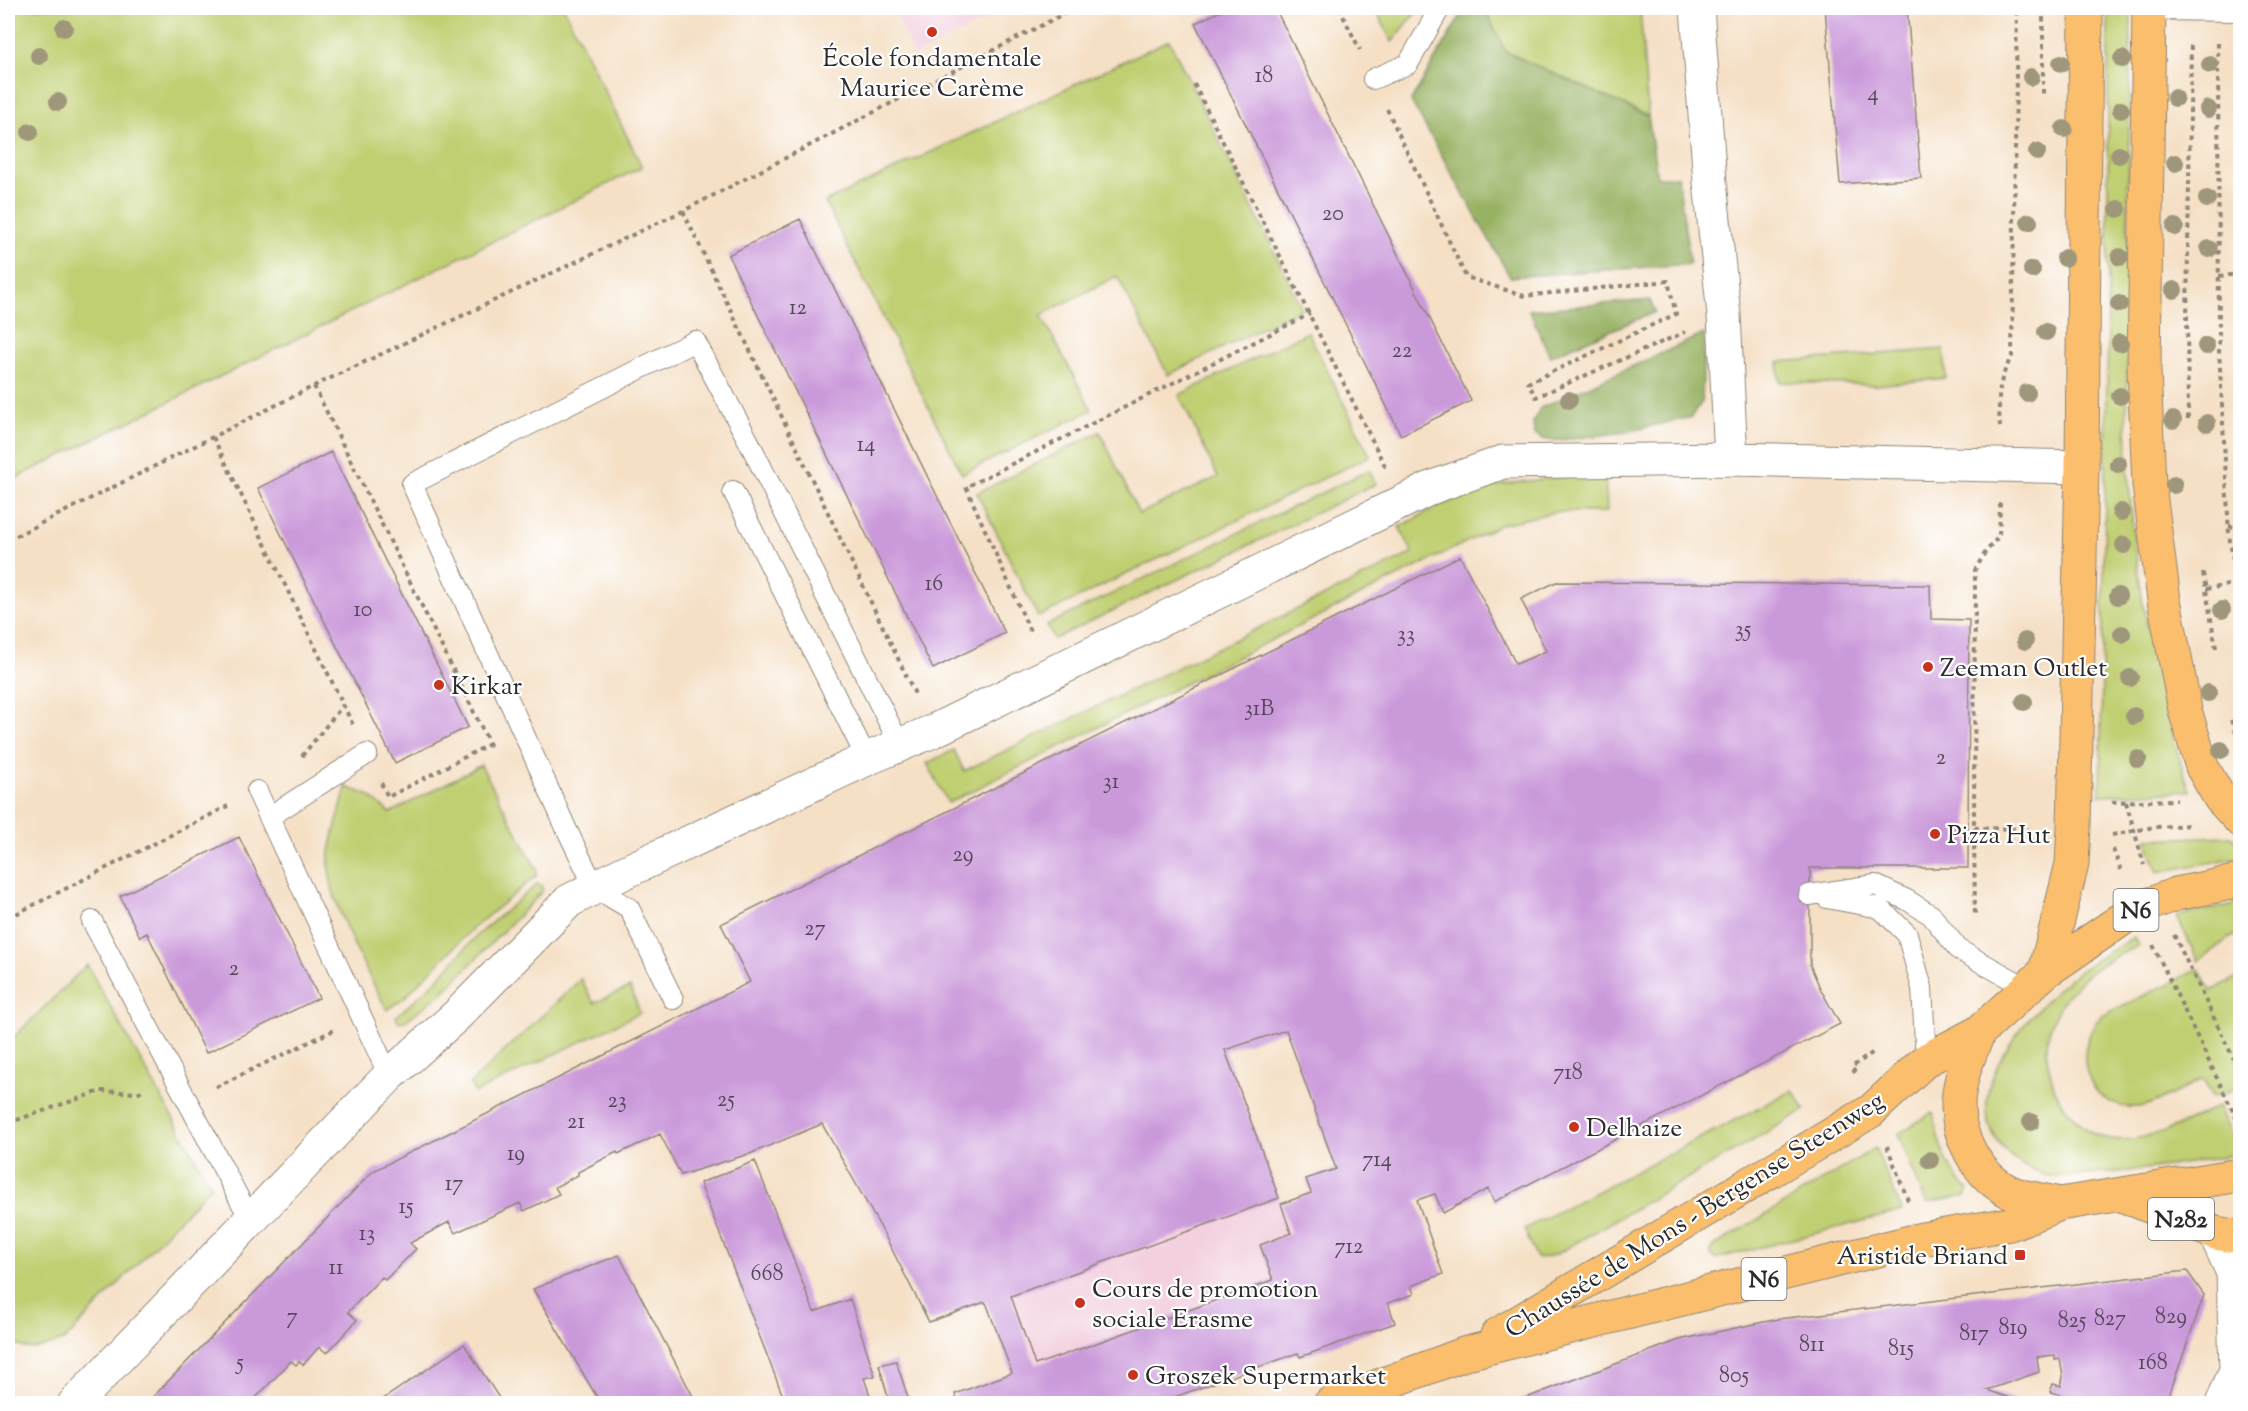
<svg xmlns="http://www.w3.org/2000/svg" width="2248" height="1411" font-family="'Sorts Mill Goudy',serif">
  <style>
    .built { fill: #f3cfdf }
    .green { fill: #c0cf71; stroke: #767d4e; stroke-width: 1.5 }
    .forest { fill: #98b263; stroke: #626e47; stroke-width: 1.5 }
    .building { fill: #ca99da; fill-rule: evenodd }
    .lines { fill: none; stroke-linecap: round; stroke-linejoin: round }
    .lane-casing { stroke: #908678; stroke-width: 22 }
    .street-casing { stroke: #908678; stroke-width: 35 }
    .primary-casing { stroke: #908678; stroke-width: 35 }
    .path { stroke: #908678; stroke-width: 4; stroke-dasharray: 4.5 4.5; stroke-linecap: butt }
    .lane { stroke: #fff; stroke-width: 20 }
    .street { stroke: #fff; stroke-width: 33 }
    .primary { stroke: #fabe6d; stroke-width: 33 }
    .tree { fill: #9f977c }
    .poi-dot { fill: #c8321e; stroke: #fff; stroke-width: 2 }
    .labels { text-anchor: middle; stroke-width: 4.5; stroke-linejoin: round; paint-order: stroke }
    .number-label { font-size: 22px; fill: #534657 }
    .shield { fill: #fff; stroke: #6b6b6b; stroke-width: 1.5 }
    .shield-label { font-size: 24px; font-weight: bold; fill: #2b2b2b }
    .poi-label { font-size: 26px; fill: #2b2b2b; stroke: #fff; text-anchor: start }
    .street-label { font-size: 26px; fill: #2b2b2b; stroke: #fff }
  </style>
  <rect width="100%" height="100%" fill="#fff"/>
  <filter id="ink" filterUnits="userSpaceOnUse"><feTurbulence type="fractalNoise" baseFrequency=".0167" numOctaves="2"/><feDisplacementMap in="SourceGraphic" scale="12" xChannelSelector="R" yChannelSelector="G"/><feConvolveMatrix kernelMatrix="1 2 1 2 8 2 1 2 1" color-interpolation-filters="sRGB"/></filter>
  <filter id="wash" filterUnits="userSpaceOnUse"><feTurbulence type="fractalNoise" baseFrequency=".008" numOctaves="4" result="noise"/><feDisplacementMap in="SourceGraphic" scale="24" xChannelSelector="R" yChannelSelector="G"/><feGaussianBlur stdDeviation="1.35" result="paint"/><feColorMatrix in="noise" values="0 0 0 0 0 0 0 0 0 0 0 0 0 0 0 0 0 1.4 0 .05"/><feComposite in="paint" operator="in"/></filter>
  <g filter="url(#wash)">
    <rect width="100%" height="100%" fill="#f5e0c6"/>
    <path class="built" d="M893 8H1008L914 56Z
      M1243 1101 1291 1233 1260 1245 1301 1356 1298 1353 1157 1403H958L955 1394 1012 1373 951 1202Z"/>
    <path class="green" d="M8 8H564L642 167 8 482Z
      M1375 8H1420L1392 42Z
      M1484 8H1640L1648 116 1506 52Z
      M2108 8H2131C2129 114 2127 219 2128 325 2128 366 2125 407 2127 448 2132 564 2152 680 2190 791L2100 795 2108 329Z
      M1169 40 1302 308 1168 375 1117 276 1041 315 1092 410 962 474 825 202Z
      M1308 332 1370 456 1038 617 977 493 1100 432 1139 514 1218 477 1179 395Z
      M1944 349 1946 378 1876 385 1780 382 1778 362Z
      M1369 470 1376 484 1054 639 1047 625Z
      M1605 472 1607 512H1555L1502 524 948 803 927 763 954 750 964 771 1413 553 1399 527 1447 502 1503 484Z
      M481 765 537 870 536 876 473 928 405 997 387 1010C368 973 326 899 329 860 331 836 341 811 346 787L368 795 390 813Z
      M2230 836 2240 842V857L2158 872 2148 846V839Z
      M537 884 541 885 543 890 534 900 442 993 405 1021 398 1022 396 1017 437 980 476 936Z
      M2240 903V933L2228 939 2198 961 2177 916Z
      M2134 937 2138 946C2126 952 2112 957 2101 965 2066 988 2037 1028 2050 1072 2053 1084 2055 1095 2063 1105 2076 1119 2086 1133 2106 1138 2142 1146 2187 1123 2218 1106L2240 1153C2192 1164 2144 1170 2095 1174 2079 1176 2061 1179 2045 1175 2023 1169 2007 1156 1995 1137 1962 1083 2036 1005 2076 974 2094 960 2114 949 2134 937Z
      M87 965 211 1186 65 1340C43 1348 26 1356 8 1338V1043Z
      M2199 969 2211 991 2240 976V1087L2213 1097 2203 1079C2187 1086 2161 1102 2144 1106 2090 1117 2067 1054 2101 1016Z
      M581 979 594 1003 630 987 640 1013 475 1093 470 1084Z
      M1793 1090 1805 1110 1555 1255 1537 1259 1524 1229Z
      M1931 1113 1935 1115C1935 1138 1950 1176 1969 1189L1966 1196 1926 1203 1898 1134Z
      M1875 1148 1902 1211 1715 1259 1710 1255 1711 1248Z"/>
    <path class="forest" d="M1465 8H1484L1506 52 1648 116 1657 177 1678 176 1690 264 1510 277 1411 101Z
      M1650 300 1655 312 1550 356 1529 310Z
      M1704 334 1702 402 1691 417 1626 432 1553 441 1543 439 1534 434 1533 422 1540 408Z"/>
    <g id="blocks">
      <path class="building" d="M1227 8H1275L1471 401 1401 435 1195 23Z
        M1825 8H1907L1921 178 1840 184Z
        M800 219 1005 633 933 669 728 255Z
        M331 452 468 727 395 763 258 488Z
        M1460 556 1516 664 1546 651 1521 599 1556 582 1930 585 1931 619 1969 620 1968 868H1810V965L1821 990 1840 1024 1494 1202 1488 1189 1443 1213 1435 1194 1417 1200 1443 1274 1411 1286 1414 1294 1388 1303 1395 1323 1300 1357 1298 1353 1155 1404H958L955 1394 1012 1373 987 1305 985 1302 929 1322 882 1230 822 1124 752 1153 681 1175 660 1134 618 1154 617 1152 578 1172V1175L555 1187 559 1194 524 1211 520 1203 455 1233 449 1222 410 1243 416 1249 385 1280 382 1277 348 1312 357 1320 327 1353 319 1347 303 1365 299 1362 296 1365 291 1361 250 1404H146L373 1171 750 982 721 924ZM1286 1030 1336 1169 1306 1179 1311 1193 1281 1204 1291 1233 1260 1245 1273 1280 1035 1365 1011 1296 1279 1198 1225 1050Z
        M239 837 319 998 206 1053 147 933 140 937 120 896Z
        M755 1161 814 1312 850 1299 875 1376 864 1378 873 1404H786L700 1183Z
        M619 1255 697 1404H601L533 1289Z
        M2187 1271 2204 1295 2166 1404H2077L2078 1399 2050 1392 2053 1384 2061 1386 2063 1377 2060 1359 2055 1360V1355L2037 1357 2039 1372 1987 1390 2018 1401 2017 1404H1510L1679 1340 1778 1319Z
        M464 1344 503 1404H376Z
        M896 1361 902 1379 910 1404H890L879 1365Z"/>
    </g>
  </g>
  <g filter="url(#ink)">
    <use href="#blocks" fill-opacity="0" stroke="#908678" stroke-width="1.5"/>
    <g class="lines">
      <defs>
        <path id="lane" d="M2149 10 2240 11
          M1373 79 1408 64 1440 8
          M733 491 867 759
          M257 791 389 1076
          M269 817 367 754
          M1809 895 1875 885 1907 900 1931 915 1959 950 2027 988
          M1827 898 1880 908 1907 934 1922 988 1926 1060
          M92 921 251 1221
          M673 999 629 908 595 888 566 828 412 484 695 341 749 442 900 745"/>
        <path id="street" d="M1697 8 1710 182 1724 315 1731 459
          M2215 1233 2233 1273 2236 1368
          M74 1404 389 1076 456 1016 569 901 623 873 867 759 933 731 1433 487 1503 462 1731 459 2082 467
          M2222 1404 2240 1360"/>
        <path id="primary" d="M2149 8 2144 369 2149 485 2164 600 2185 710 2202 767 2220 798 2240 820
          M2045 972 2072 864 2074 827 2082 467 2086 8
          M1979 1032C1971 1051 1962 1071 1959 1093 1953 1132 1977 1179 2015 1194 2029 1199 2046 1200 2060 1204
          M2122 1195 2215 1233 2240 1237
          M1497 1335 1871 1111 1926 1060 1979 1032 2045 972 2137 909 2176 894 2240 881
          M1330 1404 1467 1353 1922 1239 2010 1224 2060 1204 2240 1175"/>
      </defs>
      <use href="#lane" class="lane-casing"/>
      <use href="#street" class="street-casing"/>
      <use href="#primary" class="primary-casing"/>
      <path class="path" d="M1339 8 1360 50
        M2043 8V94
        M2218 43 2219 349 2229 534 2240 605
        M1194 84 1385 466 1388 465
        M1387 109 1466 277 1524 296 1668 281 1676 314 1528 383 1536 397 1685 332
        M683 211 916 696
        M2219 276 2240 274
        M314 386 492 749
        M2188 419 2187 320 2191 43
        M2000 427C1998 397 1997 383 2012 356L2017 8
        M213 437 353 725
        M2000 503 1999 536 1985 553 1975 570 1974 828 2029 829
        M2229 526 2240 529
        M8 540 314 386 683 211 1075 8
        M2203 573 2216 648
        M2206 589 2240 583
        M1030 631 966 487 1310 314
        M2231 720 2240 744
        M302 756 343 705
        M381 783 388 797 490 744
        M2112 802 2177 800
        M2126 802 2144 865
        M1974 828 1975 917
        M2112 835 2154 827 2191 825
        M2113 849 2122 873
        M8 918 228 806
        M2174 935 2240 1072
        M2153 945 2240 1126
        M1855 1073 1852 1067 1875 1051
        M216 1087 334 1030
        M8 1123 101 1091 136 1093 146 1090
        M1887 1146 1909 1203"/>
      <use href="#lane" class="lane"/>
      <use href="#street" class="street"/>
      <use href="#primary" class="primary"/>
    </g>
    <g class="tree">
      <circle cx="64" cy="28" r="9"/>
      <circle cx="39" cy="56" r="9"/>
      <circle cx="2122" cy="59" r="9"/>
      <circle cx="2061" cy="63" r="9"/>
      <circle cx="2210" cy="65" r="9"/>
      <circle cx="2031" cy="77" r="9"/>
      <circle cx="2175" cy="98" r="9"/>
      <circle cx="58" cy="102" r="9"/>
      <circle cx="2208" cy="109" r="9"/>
      <circle cx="2121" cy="110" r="9"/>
      <circle cx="2064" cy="129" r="9"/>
      <circle cx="30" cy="132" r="9"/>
      <circle cx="2037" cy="152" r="9"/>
      <circle cx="2119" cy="155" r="9"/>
      <circle cx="2175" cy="163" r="9"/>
      <circle cx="2207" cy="199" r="9"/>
      <circle cx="2118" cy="209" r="9"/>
      <circle cx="2029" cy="222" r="9"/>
      <circle cx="2175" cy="227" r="9"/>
      <circle cx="2209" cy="249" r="9"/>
      <circle cx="2120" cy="257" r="9"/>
      <circle cx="2065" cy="258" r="9"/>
      <circle cx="2032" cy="270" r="9"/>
      <circle cx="2174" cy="290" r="9"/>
      <circle cx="2119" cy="304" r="9"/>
      <circle cx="2046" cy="332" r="9"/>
      <circle cx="2120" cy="343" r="9"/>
      <circle cx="2206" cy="346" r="9"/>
      <circle cx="2027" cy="393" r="9"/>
      <circle cx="2120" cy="396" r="9"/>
      <circle cx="1569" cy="400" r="9"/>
      <circle cx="2173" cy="420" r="9"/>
      <circle cx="2207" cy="423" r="9"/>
      <circle cx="2118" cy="464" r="9"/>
      <circle cx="2174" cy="485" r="9"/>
      <circle cx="2121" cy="512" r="9"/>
      <circle cx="2124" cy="545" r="9"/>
      <circle cx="2118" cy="596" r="9"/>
      <circle cx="2222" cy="610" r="9"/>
      <circle cx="2122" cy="634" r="9"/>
      <circle cx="2025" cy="641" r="9"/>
      <circle cx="2130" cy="678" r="9"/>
      <circle cx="2208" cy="693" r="9"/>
      <circle cx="2024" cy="702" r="9"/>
      <circle cx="2134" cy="716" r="9"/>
      <circle cx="2221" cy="750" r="9"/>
      <circle cx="2138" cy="759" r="9"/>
      <circle cx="2031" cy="1122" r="9"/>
      <circle cx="1930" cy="1160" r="9"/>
    </g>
  </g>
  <g class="poi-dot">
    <circle cx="932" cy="32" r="6"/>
    <circle cx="1928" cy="667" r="6"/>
    <circle cx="439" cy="685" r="6"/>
    <circle cx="1935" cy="834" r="6"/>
    <circle cx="1574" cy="1127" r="6"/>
    <rect x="2014" y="1249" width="12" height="12" rx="3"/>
    <circle cx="1080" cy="1303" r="6"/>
    <circle cx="1133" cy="1375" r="6"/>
  </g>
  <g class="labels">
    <g class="number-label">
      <text x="1264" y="82">18</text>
      <text x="1873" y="100">4</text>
      <text x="1333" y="220">20</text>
      <text x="798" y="314">12</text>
      <text x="1402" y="357">22</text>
      <text x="866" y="451">14</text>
      <text x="934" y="590">16</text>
      <text x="363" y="616">10</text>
      <text x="1743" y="636">35</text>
      <text x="1406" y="641">33</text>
      <text x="1259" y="715">31B</text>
      <text x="1941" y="764">2</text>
      <text x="1111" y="788">31</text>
      <text x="963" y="861">29</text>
      <text x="815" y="935">27</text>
      <text x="234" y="975">2</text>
      <text x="1568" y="1079">718</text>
      <text x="726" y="1106">25</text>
      <text x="617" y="1107">23</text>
      <text x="576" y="1128">21</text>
      <text x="516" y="1160">19</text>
      <text x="1377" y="1166">714</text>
      <text x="454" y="1190">17</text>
      <text x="406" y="1213">15</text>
      <text x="367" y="1240">13</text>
      <text x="1349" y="1253">712</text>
      <text x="336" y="1274">11</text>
      <text x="767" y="1280">668</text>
      <text x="292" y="1323">7</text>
      <text x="2171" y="1323">829</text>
      <text x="2110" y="1325">827</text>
      <text x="2072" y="1327">825</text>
      <text x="2013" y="1334">819</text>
      <text x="1974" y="1340">817</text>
      <text x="1812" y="1351">811</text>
      <text x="1901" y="1355">815</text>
      <text x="240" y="1369">5</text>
      <text x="2153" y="1369">168</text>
      <text x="1734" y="1382">805</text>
    </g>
    <g class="shield">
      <rect x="2113.5" y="889" width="45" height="42" rx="4.5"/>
      <rect x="2148" y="1198" width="66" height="42" rx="4.5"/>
      <rect x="1741.5" y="1258" width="45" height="42" rx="4.5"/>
    </g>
    <g class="shield-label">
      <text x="2136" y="918">N6</text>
      <text x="2181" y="1227">N282</text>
      <text x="1764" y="1287">N6</text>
    </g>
    <g class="poi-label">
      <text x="932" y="66" text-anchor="middle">École fondamentale<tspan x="932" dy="30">Maurice Carème</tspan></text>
      <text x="1940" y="676">Zeeman Outlet</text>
      <text x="451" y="694">Kirkar</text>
      <text x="1947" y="843">Pizza Hut</text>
      <text x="1586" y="1136">Delhaize</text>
      <text x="2008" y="1264" text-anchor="end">Aristide Briand</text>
      <text x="1092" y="1297">Cours de promotion<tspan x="1092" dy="30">sociale Erasme</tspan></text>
      <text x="1145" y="1384">Groszek Supermarket</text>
    </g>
    <g class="street-label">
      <text transform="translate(1694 1214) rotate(-32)" y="9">Chaussée de Mons - Bergense Steenweg</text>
    </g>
  </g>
  <rect width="2248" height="1411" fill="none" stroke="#fff" stroke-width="30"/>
</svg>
